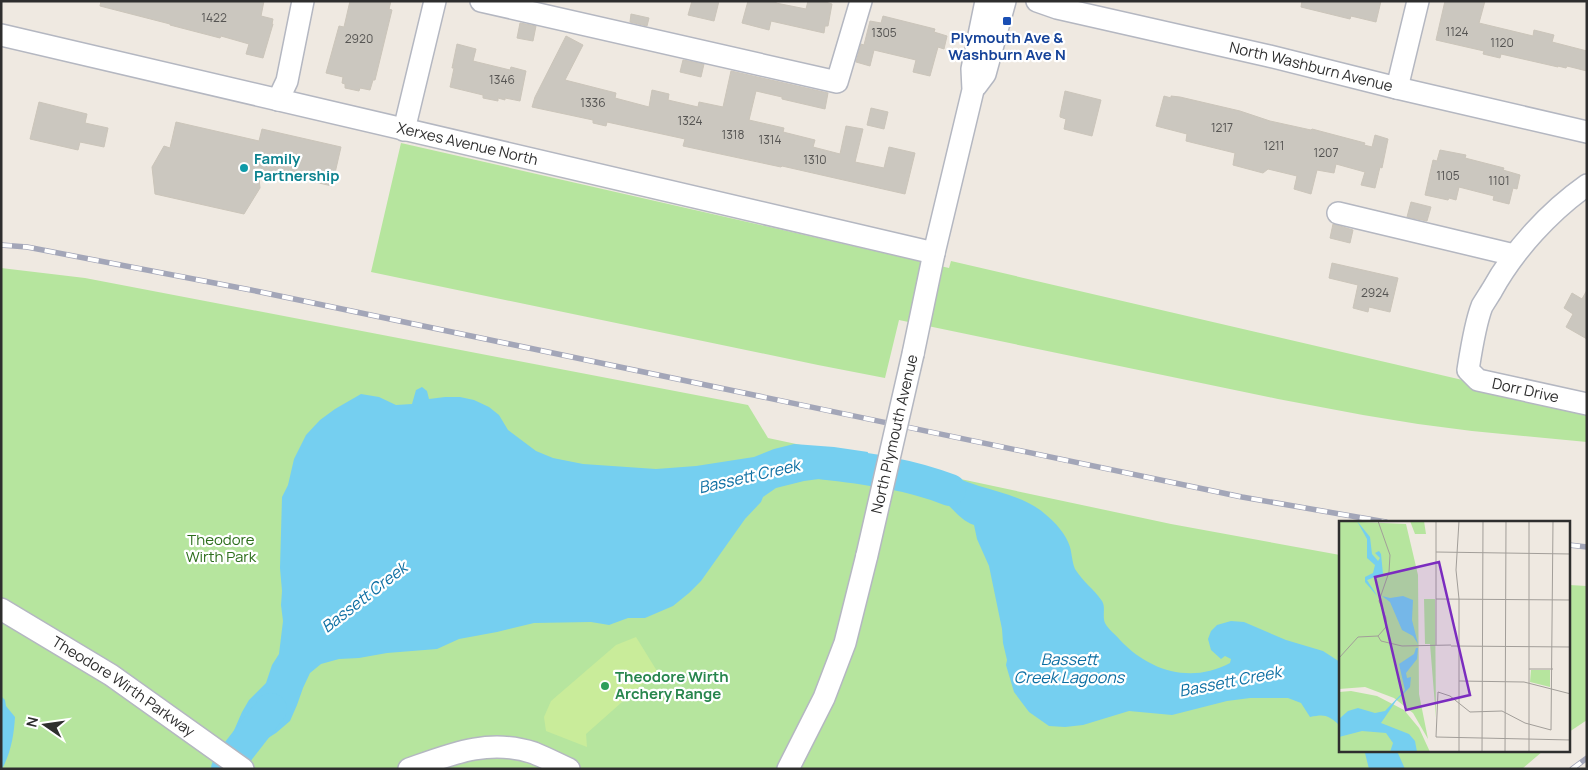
<svg xmlns="http://www.w3.org/2000/svg" width="1588" height="770" font-family="Manrope,sans-serif">
  <style>
    .green { fill: #b6e59e }
    .pitch { fill: #c9ec9a }
    .water { fill: #75cff0 }
    .lines { fill: none; stroke-linecap: round; stroke-linejoin: round }
    .river { stroke: #75cff0; stroke-width: 32 }
    .building { fill: #cbc7bf; stroke: #cbc5ba }
    .minor-casing { stroke: #b4b7c1; stroke-width: 24 }
    .minor { stroke: #fff; stroke-width: 21 }
    .rail-casing { stroke: #a3a6b8; stroke-width: 5.5 }
    .rail { stroke: #fff; stroke-width: 4; stroke-dasharray: 11; stroke-linecap: butt }
    .minor-bridge-casing { stroke: #b4b7c1; stroke-width: 24; stroke-linecap: butt }
    .minor-bridge { stroke: #fff; stroke-width: 21 }
    .transit-dot { fill: #1a4fb4; stroke: #fff; stroke-width: 2 }
    .culture-dot { fill: #0f9aa8; stroke: #fff; stroke-width: 2 }
    .leisure-dot { fill: #2e9e5b; stroke: #fff; stroke-width: 2 }
    .labels { text-anchor: middle; stroke-width: 4.5; stroke-linejoin: round; paint-order: stroke }
    .number-label { font-size: 12px; fill: #555452 }
    .transit-label { font-size: 15px; font-weight: bold; fill: #164399; stroke: #fff }
    .street-label { font-size: 15px; fill: #2e2e2e; stroke: #fff }
    .culture-label { font-size: 15px; font-weight: bold; fill: #0d838f; stroke: #fff; text-anchor: start }
    .park-label { font-size: 15px; fill: #2c6e1b; stroke: #fff }
    .leisure-label { font-size: 15px; font-weight: bold; fill: #27864d; stroke: #fff; text-anchor: start }
    .water-label { font-size: 16px; font-style: italic; fill: #0d6fa3; stroke: #fff }
    .inset-road { fill: none; stroke: #a29e99; stroke-width: 1 }
    .view { fill: #7b2cbf; fill-opacity: 0.15; stroke: #7b2cbf; stroke-width: 2.5 }
    .inset-edge { fill: none; stroke: #2e2e2e; stroke-width: 2.5 }
  </style>
  <rect width="100%" height="100%" fill="#efe9e1"/>
  <path class="green" d="M401 143 949 268 951 261 1587 409V442L1472 431 1418 424 1363 415 1278 399 899 320 885 378 818 365 371 272Z
    M1 268 85 278 748 405 768 438 1171 524 1340 555V751H1543L1522 769H1Z
    M1569 585 1587 586V720L1569 732Z"/>
  <path class="pitch" d="M636 637 657 671 586 734 587 747 546 731 544 717 551 701 616 645Z"/>
  <path class="water" d="M422 387 427 391 429 399 445 397H460L474 400 489 407 499 415 508 430 536 451 553 458 583 464 656 469 696 466 754 457 774 449 794 444 834 447 868 452 861 482 819 479 804 481 776 488 763 497 761 502 745 519 701 581 689 593 673 606 645 618H628L609 625 591 622 534 623 497 632 459 639 437 649 387 653 359 658 339 659 321 664 310 673 303 688 297 705 290 721 276 733 257 745 253 750 232 735 242 712 249 700 266 683 272 665 279 654 283 621 281 605 282 591 280 568 282 497 288 485 294 459 306 435 320 420 335 409 361 394 379 397 396 405 412 404 416 390Z
    M910 465C934 470 956 478 979 486 1002 493 1027 498 1045 514 1055 522 1066 534 1070 547 1072 554 1072 562 1075 569 1083 582 1094 589 1102 601 1106 607 1102 616 1105 623 1108 629 1116 635 1120 640 1149 671 1191 684 1230 663L1231 659 1225 656 1221 659 1211 650 1208 639 1211 631 1217 625 1231 621 1244 622 1286 640 1323 651 1340 662V724L1339 725C1328 715 1325 714 1310 717L1301 703 1288 698H1250L1227 701 1172 715 1129 711 1083 725 1065 727 1049 726 1029 712 1014 692 1006 665 1007 660 1003 643 1002 629 989 566 977 539 974 525C961 521 953 508 942 500 939 498 935 498 931 497 919 491 921 488 905 487Z
    M1 696 5 700 6 706 15 717C14 734 11 753 2 769Z
    M1360 751H1397L1405 769H1369L1365 753 1359 752Z"/>
  <g class="lines">
    <path class="river" d="M820 463C864 468 909 474 950 490
      M227 769 239 750 271 709"/>
  </g>
  <path class="building" d="M101 1H264L261 16 273 19 272 24H273L263 58 246 54 249 44 221 36 220 38 170 25V24L100 6Z
    M350 1H391L389 9 392 10 375 80H373L370 90 360 88 359 91 345 88V84L342 83 343 77 326 73 339 26 344 27Z
    M692 1H719L714 21 688 15Z
    M748 1H776V3L806 9 808 1H822L832 4 828 26H825L824 33 771 21 769 30 742 23Z
    M1302 1H1381L1376 22 1351 16 1350 19 1301 7Z
    M1445 1H1485L1479 23 1533 36 1534 30 1554 35 1552 42 1587 51V71L1567 66 1566 68 1558 66V67L1501 54 1500 58 1483 54 1484 51 1436 40Z
    M631 14 649 18 647 26 630 22Z
    M883 16 935 29 934 32 947 36 944 49 938 47 930 76 913 72 916 60 874 50 870 66 856 62 861 44 864 45 870 21 881 23Z
    M520 23 536 26 533 41 517 38Z
    M566 36 583 45 565 80 616 93 615 98 649 107 652 90 669 94 668 100 698 107 699 102 723 107 731 71 828 93 825 109 782 99V97L756 91 749 120 784 128 783 132 815 140 813 147 840 154 846 126 863 129 855 162 884 168 889 147 915 153 905 194 782 166 781 167 683 146 685 139 607 122 606 126 593 123V120L532 107 535 97Z
    M457 44 476 49 473 61 510 70 511 67 526 71 520 101 505 98V100L498 98V101L483 98V95L450 87 454 68H452Z
    M683 60 704 64 701 77 680 72Z
    M1065 91 1101 100 1092 136 1064 129 1066 119 1060 117V115Z
    M1164 96 1171 98V96L1180 97 1240 111 1270 121 1311 130 1312 129 1365 143 1364 145 1372 147 1375 135 1388 139 1382 168 1380 167 1375 188 1361 185 1365 172 1336 164 1334 173 1317 170 1311 194 1294 189 1297 176 1268 169 1263 173 1233 165 1235 153 1186 141 1187 134 1156 126Z
    M39 102 87 114 85 123 108 128 104 147 80 142 78 150 30 139Z
    M871 108 888 112 884 129 867 125Z
    M176 122 259 141 262 129 341 147 332 186 258 169 260 188 244 214 155 194 152 167 164 146 170 148Z
    M1440 150 1466 155 1465 158 1504 168 1503 170 1520 175 1517 189 1513 188 1509 204 1493 200 1494 196 1459 187 1456 200 1449 198 1448 200 1425 195 1433 160 1437 161Z
    M1411 202 1431 207 1427 221 1407 217Z
    M1333 224 1353 230 1350 243 1330 238Z
    M1332 263 1398 278 1390 312 1369 307 1368 312 1353 308 1358 285 1329 278Z
    M1587 290V339L1566 327 1573 314 1564 308 1572 293 1582 299Z"/>
  <g class="lines">
    <defs>
      <g id="minor">
        <path d="M481 1 837 82 861 1"/>
        <path id="s1" d="M1037 1 1057 8 1269 56 1397 88 1587 132"/>
        <path id="s2" d="M1 35 934 253"/>
        <path d="M976 86 985 74 1005 1"/>
        <path d="M1397 88 1418 1"/>
        <path d="M278 100 287 81 303 1"/>
        <path d="M404 130 435 1"/>
        <path id="s3" d="M1587 185C1550 211 1514 250 1492 290 1489 295 1485 301 1482 306 1475 324 1471 351 1468 370L1478 380 1587 404"/>
        <path d="M1338 213 1514 255"/>
        <path d="M913 354 934 253 973 90 972 69 986 1"/>
        <path id="s4" d="M1 609 111 675 243 769"/>
        <path d="M409 769C451 754 489 738 534 753 546 758 558 764 569 769"/>
        <path d="M788 769 824 698 845 643 867 555"/>
      </g>
    </defs>
    <use href="#minor" class="minor-casing"/>
    <use href="#minor" class="minor"/>
    <defs>
      <path id="rail" d="M1 245 27 247 251 290 1242 497 1386 522
        M1569 545 1587 547
        M1572 769 1587 758"/>
    </defs>
    <use href="#rail" class="rail-casing"/>
    <use href="#rail" class="rail"/>
    <defs>
      <g id="minor-bridge">
        <path id="s5" d="M867 555 913 354"/>
      </g>
    </defs>
    <use href="#minor-bridge" class="minor-bridge-casing"/>
    <use href="#minor-bridge" class="minor-bridge"/>
  </g>
  <rect class="transit-dot" x="1002" y="16" width="10" height="10" rx="2.5"/>
  <circle class="culture-dot" cx="244" cy="168" r="5"/>
  <circle class="leisure-dot" cx="605" cy="686" r="5"/>
  <g class="labels">
    <g class="number-label">
      <text x="214" y="22">1422</text>
      <text x="1457" y="36">1124</text>
      <text x="884" y="37">1305</text>
      <text x="359" y="43">2920</text>
      <text x="1502" y="47">1120</text>
      <text x="502" y="84">1346</text>
      <text x="593" y="107">1336</text>
      <text x="690" y="125">1324</text>
      <text x="1222" y="132">1217</text>
      <text x="733" y="139">1318</text>
      <text x="770" y="144">1314</text>
      <text x="1274" y="150">1211</text>
      <text x="1326" y="157">1207</text>
      <text x="815" y="164">1310</text>
      <text x="1448" y="180">1105</text>
      <text x="1499" y="185">1101</text>
      <text x="1375" y="297">2924</text>
    </g>
    <g class="transit-label">
      <text x="1007" y="43">Plymouth Ave &amp;<tspan x="1007" dy="17">Washburn Ave N</tspan></text>
    </g>
    <g class="street-label">
      <text dy="5" stroke="none"><textPath href="#s1" startOffset="282">North Washburn Avenue</textPath></text>
      <text dy="5" stroke="none"><textPath href="#s2" startOffset="479">Xerxes Avenue North</textPath></text>
      <text dy="5" stroke="none"><textPath href="#s3" startOffset="290">Dorr Drive</textPath></text>
      <text dy="5" stroke="none"><textPath href="#s5" startOffset="124">North Plymouth Avenue</textPath></text>
      <text dy="5" stroke="none"><textPath href="#s4" startOffset="145">Theodore Wirth Parkway</textPath></text>
    </g>
    <g class="culture-label">
      <text x="254" y="164">Family<tspan x="254" dy="17">Partnership</tspan></text>
    </g>
    <g class="park-label">
      <text x="221" y="545">Theodore<tspan x="221" dy="17">Wirth Park</tspan></text>
    </g>
    <g class="leisure-label">
      <text x="615" y="682">Theodore Wirth<tspan x="615" dy="17">Archery Range</tspan></text>
    </g>
    <g class="water-label">
      <text transform="translate(749 476) rotate(-13)" y="6">Bassett Creek</text>
      <text transform="translate(364 597) rotate(-38)" y="6">Bassett Creek</text>
      <text x="1069" y="665">Bassett<tspan x="1069" dy="18">Creek Lagoons</tspan></text>
      <text transform="translate(1230 681) rotate(-11)" y="6">Bassett Creek</text>
    </g>
  </g>
  <g transform="translate(1339 521)">
    <rect width="231" height="231" fill="#efe9e1"/>
    <path d="M0 0 67 3 79 54 80 173 89 218 74 192 55 177 26 166 0 168ZM71 0H85L87 13H76ZM85 78H96L97 197 91 123H86ZM192 149H211V166L191 161ZM12 170 38 175 65 189 80 207 91 231H0V171Z" fill="#b6e59e"/>
    <path d="M18 0 31 16 33 33 39 40 41 37 36 32 40 30 42 33 44 53 28 59 39 76 26 61V56L34 52 36 44 28 37V18ZM43 75 51 77 64 75 74 79 73 99 79 123 74 115 63 109 51 81ZM77 127H79L78 138 67 152 68 157 72 156 71 166 57 180 42 202 70 213 76 220 78 231H51L54 222 47 212 23 210 0 216V198L9 190 19 187 36 192 46 190 66 169 60 143 75 133Z" fill="#75cff0"/>
    <path class="inset-road" d="M214 0 212 209 186 202 163 190 131 191 111 175 99 171 97 216 232 219M97 31 232 33M97 78 232 79M39 115 42 120 63 125 112 124M97 124V0M112 125 232 126M0 137 19 116 39 115 47 106V97L40 80 50 51 51 34 39 0M190 148H214M120 160 185 161 232 173M120 231V78L117 49 120 0M143 231 144 0M166 231 167 0M190 231V0"/>
    <path class="view" d="M100 41 131 174 67 189 36 56Z"/>
    <rect width="231" height="231" class="inset-edge"/>
  </g>
  <rect width="1588" height="770" fill="none" stroke="#2e2e2e" stroke-width="5"/>
  <g transform="translate(45 725) rotate(283)" stroke="#ffffff" stroke-width="4" paint-order="stroke">
  <path d="M0-4L9 19L0 12L-9 19Z" fill="#2e2e2e"/>
  <text y="-8" font-size="14" font-weight="bold" text-anchor="middle" fill="#2e2e2e">N</text>
  </g>
</svg>
